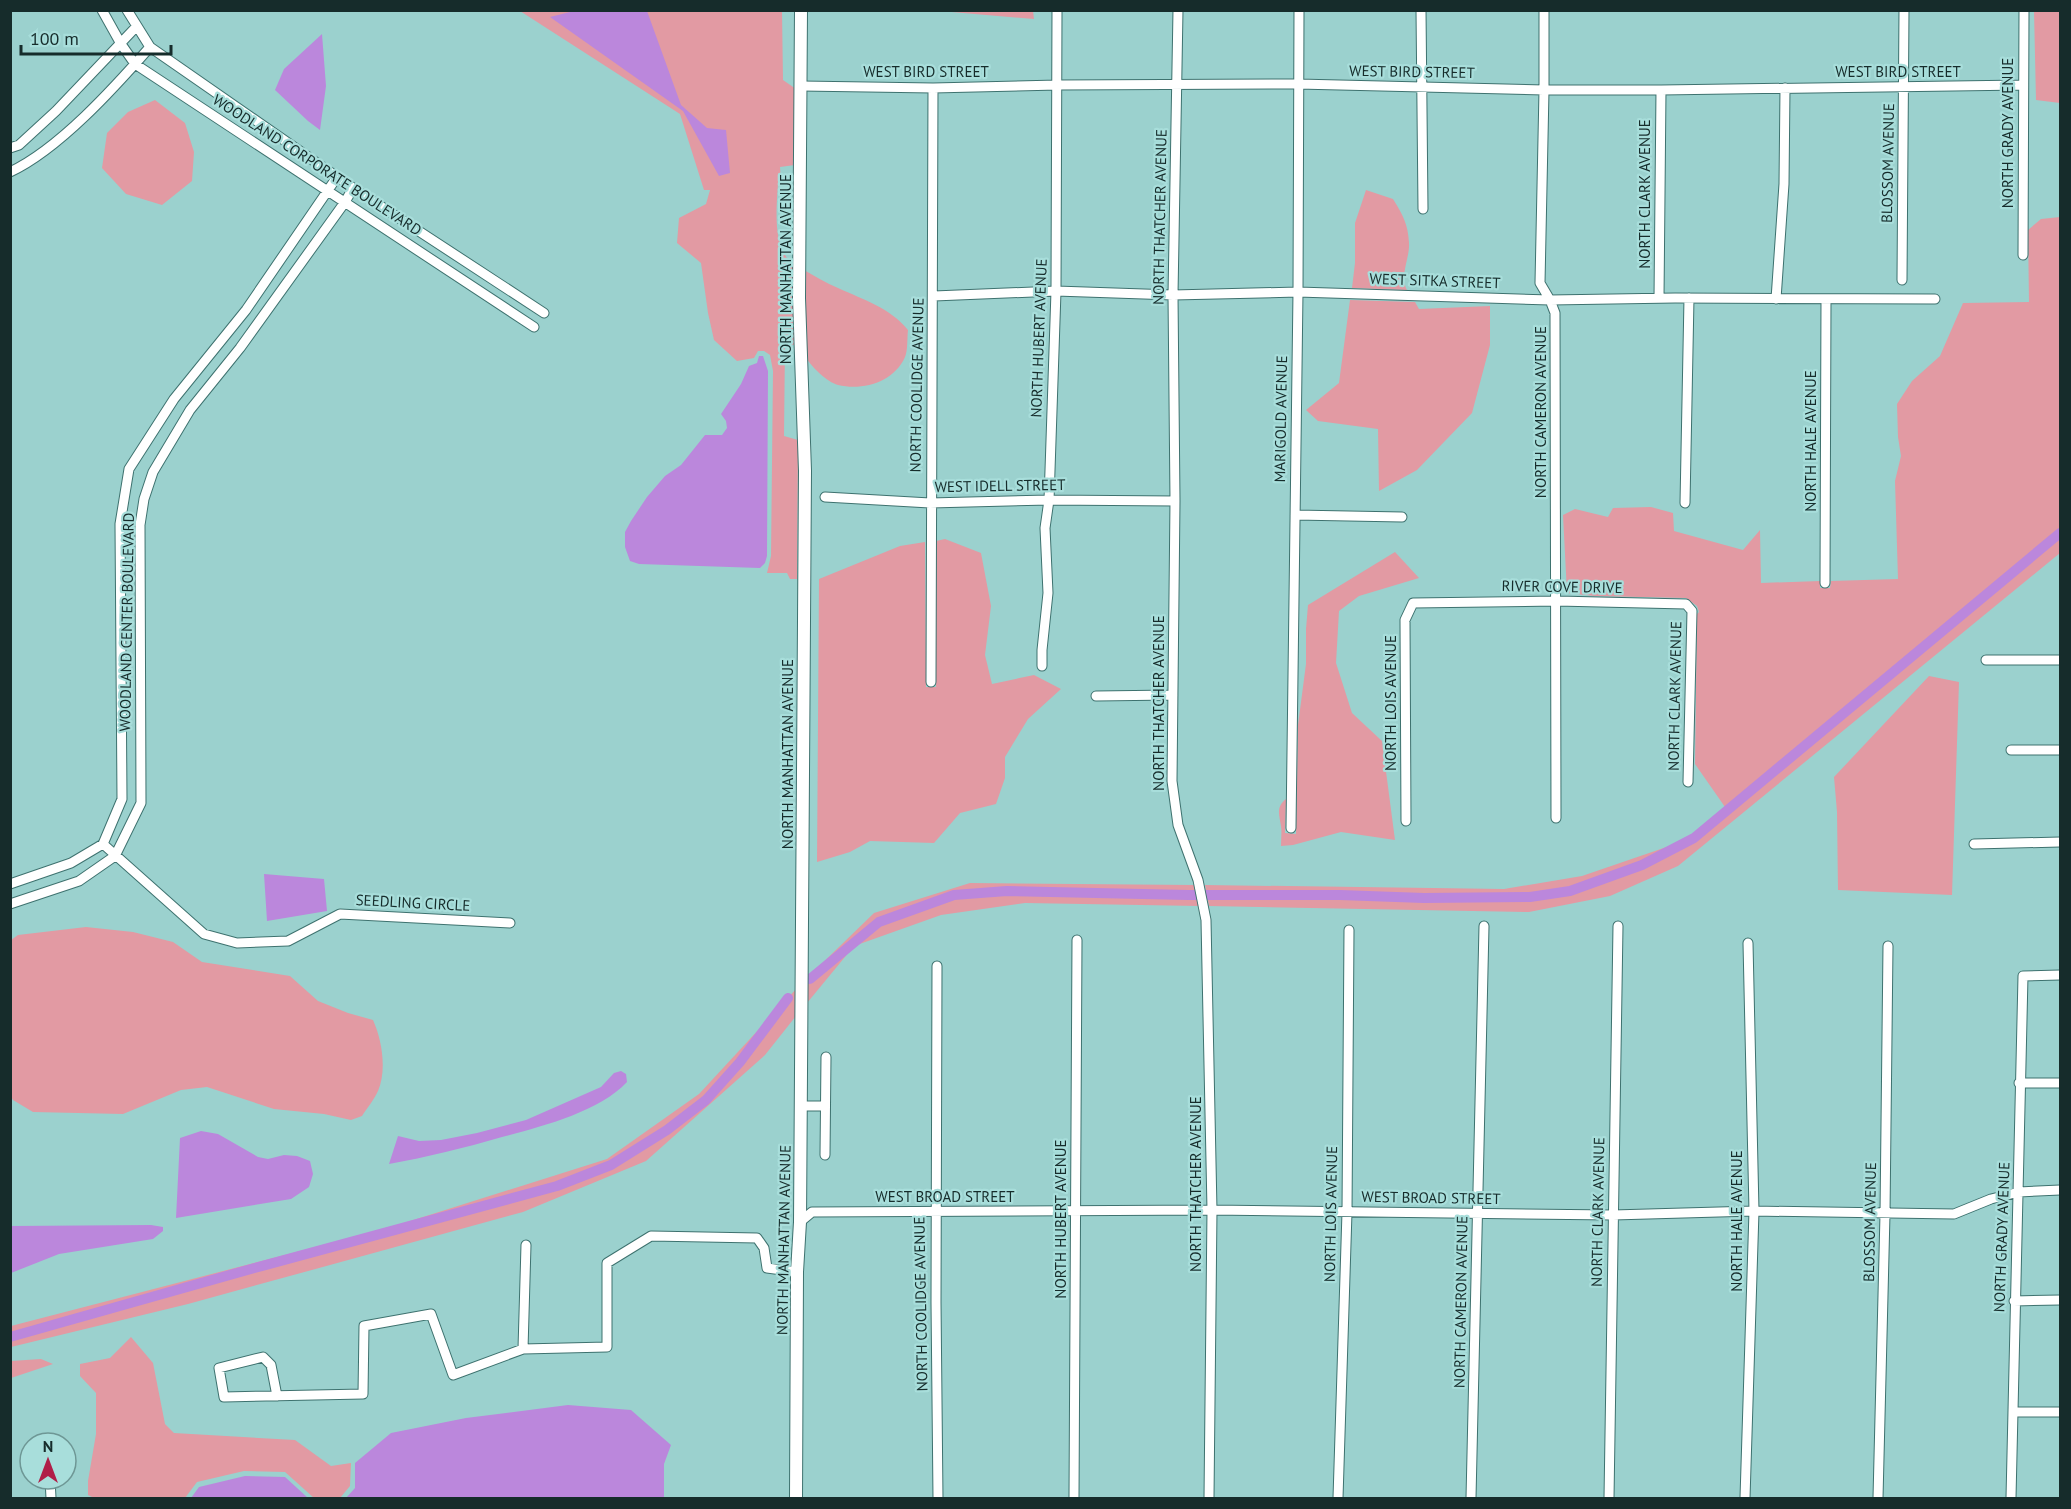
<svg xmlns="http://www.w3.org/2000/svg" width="2071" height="1509" font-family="'PT Sans',sans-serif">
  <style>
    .green { fill: #e29aa3 }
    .water { fill: #bb87dc }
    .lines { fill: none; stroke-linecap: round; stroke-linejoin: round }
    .canal { stroke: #bb87dc; stroke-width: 10 }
    .minor-casing { stroke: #3e726f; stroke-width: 11 }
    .tertiary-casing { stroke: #3e726f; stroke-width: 14 }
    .minor { stroke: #fff; stroke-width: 9 }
    .tertiary { stroke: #fff; stroke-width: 12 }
    .labels { text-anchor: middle; stroke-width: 4.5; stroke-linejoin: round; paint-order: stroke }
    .street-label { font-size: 15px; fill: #162c2b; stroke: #a8dedb }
  </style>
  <rect width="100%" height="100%" fill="#9bd1ce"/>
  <path class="green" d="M520 11H782L783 80 796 89 795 165 780 167 781 181 778 182C777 205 771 250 794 264L795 345 785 344 784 436 798 440 797 579H790L787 573H767L771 556 773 371 770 355 764 351H758L754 358 737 361 714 340 708 313 701 263 677 243 679 218 706 204 710 190H704L680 114Z
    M940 11H1033L1034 19Z
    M2034 11H2060V103L2036 100Z
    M155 100 185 123 194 152 192 181 162 205 126 194 102 168 107 133 128 112Z
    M1366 190 1393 199C1403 215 1408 224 1409 243 1410 258 1399 276 1407 290L1352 288 1355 263V223Z
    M2060 217V553L1678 866 1610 896 1529 912 1209 906 1205 885 1504 889 1582 876 1687 840 1725 807 1695 764 1697 614 1699 612 1697 606 1686 598 1595 596 1567 593 1563 515 1575 509 1608 517 1613 508 1651 507 1673 513 1674 531 1743 550 1760 530 1761 583 1820 581V588H1830L1831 581 1898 579 1895 481 1901 456 1898 437 1897 404 1912 381 1940 356 1963 303 2029 302 2028 230 2041 219Z
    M804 270C815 276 826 283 838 288 864 300 889 307 908 330 907 338 908 350 905 357 894 382 863 391 838 385 827 382 812 367 806 358Z
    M1350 300 1415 302 1419 309 1490 306V345L1472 413 1417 470 1379 491 1378 429 1318 421 1306 410 1339 383Z
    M945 539 981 553 991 606 985 655 992 684 1034 675 1061 689 1028 719 1005 757V778L996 804 960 813 934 843 870 841 850 852 817 862 819 579 900 546 925 542 926 687H936V541Z
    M1395 552 1419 578 1359 596 1339 611 1336 663 1352 713 1382 741 1395 840 1341 832 1293 845 1281 846C1281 839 1282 832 1281 826 1279 814 1276 807 1286 799L1285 833 1296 834 1298 725 1306 664V629L1308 605Z
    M1929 676 1959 682 1952 895 1838 890 1837 812 1834 777Z
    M970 883 1194 885 1199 906 1025 903 941 915 854 946 807 1003V978L874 913Z
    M86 927 133 932 173 942 202 962 290 976 318 1001 348 1013 373 1020C382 1040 387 1070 378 1091 374 1100 367 1108 362 1116L351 1120 324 1114 274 1109 207 1087 181 1090 123 1114 33 1112 13 1100 10 1095 11 940 18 935Z
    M797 988 796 1016 765 1055 646 1161 523 1212 188 1304 11 1347V1326L385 1229 607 1159 699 1094Z
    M131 1337 153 1363 165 1424 174 1433 295 1440 331 1466 351 1463 350 1486 340 1498H314L285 1472 244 1471 197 1482 185 1498H94L88 1495V1481L96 1434V1393L80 1376V1364L110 1358Z
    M41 1359 53 1364 11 1378V1361Z"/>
  <path class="water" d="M574 11H647L681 105 707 128 726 130 730 173 719 176 683 111 550 17Z
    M322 34 326 86 320 130 308 121 275 90 284 69Z
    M759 356H763L768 371 767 556 765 563 760 568 639 564 630 561 625 547V532L631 521 647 497 665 476 681 465 705 435H722L727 428 726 421 721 414 741 384 749 366 757 363Z
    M264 874 324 879 327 911 267 921Z
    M621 1071 626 1074 627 1082C599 1112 540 1127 502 1137 464 1148 427 1157 389 1164L398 1136 419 1141 441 1140 477 1133 526 1120 601 1087 614 1073Z
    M201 1131 218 1134 258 1157 268 1159 284 1155 297 1156 310 1161 313 1174 309 1187 291 1199 176 1218 180 1138Z
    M151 1225 163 1227V1231L153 1239 59 1254 11 1273V1226Z
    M568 1405 631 1410 671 1445 664 1464V1498H346L355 1488V1463L391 1433 466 1418Z
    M245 1476 285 1477 308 1498H191L199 1487Z"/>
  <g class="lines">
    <path class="canal" d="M810 979 879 922 954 895 1007 891 1188 895H1340L1424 898 1530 897 1570 891 1642 865 1694 838 2060 533
      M10 1337 251 1269 557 1186 611 1165 667 1130 706 1100 740 1062 788 998"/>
    <defs>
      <path id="minor" d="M102 10 121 44 135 64 534 327
        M127 10 150 47 353 188 544 313
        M1178 10 1173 295 1175 501 1172 781 1178 825 1198 880 1206 920 1212 1210 1209 1498
        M1421 10 1423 209
        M1544 10V90L1540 283 1550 300 1555 313 1556 818
        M801 86 933 88 1058 85 1298 84 1544 90H1661L2023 85
        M10 148 19 145 56 111 136 27
        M10 172C59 149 114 88 150 47
        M2023 255 2024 10
        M1902 280 1904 10
        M934 296 1056 291 1173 295 1298 292 1550 300 1675 298 1935 299
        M1659 298 1661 90
        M1776 299 1784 184 1785 88
        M825 497 930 503 1049 500 1175 501
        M1685 503 1689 298
        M1295 515 1402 517
        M1825 583 1826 299
        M1986 660H2060
        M1042 666V650L1048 593 1045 528 1049 500 1056 291 1057 10
        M931 682 933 88
        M1096 696 1173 695
        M2011 750H2060
        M1406 821 1405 620 1413 603 1557 601 1686 604 1692 611 1688 782
        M1291 828 1298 292 1299 10
        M103 844 204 934 237 943 288 941 340 914 510 923
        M1974 844 2060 842
        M10 884 71 863 103 844 122 799 120 524 129 469 174 399 246 310 337 177
        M10 904 79 881 115 856 141 803 140 525 144 499 153 472 190 410 240 348 345 202 353 188
        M937 966 936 1302 938 1498
        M2019 1083H2060
        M801 1106H825
        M825 1155 826 1057
        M800 1222 812 1212 1212 1210 1613 1215 1754 1211 1954 1214 1991 1199 2019 1192 2060 1190
        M2014 1301 2060 1300
        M523 1349 526 1245
        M277 1396 271 1365 263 1357 219 1368 224 1397 363 1394 364 1326 431 1314 453 1375 523 1349 607 1347V1263L651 1236 757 1238 764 1248 767 1268 797 1272
        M2014 1412H2060
        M50 1479 51 1498
        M1074 1498 1077 940
        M1338 1498 1347 1212 1349 930
        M1471 1498 1484 926
        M1609 1498 1618 926
        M1745 1498 1754 1211 1748 943
        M1878 1498 1885 1214 1888 946
        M2011 1498 2023 976 2060 975"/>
      <path id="tertiary" d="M796 1498 797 1272 800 1222 805 471 799 298 801 10"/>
    </defs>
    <use href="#minor" class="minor-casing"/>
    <use href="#tertiary" class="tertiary-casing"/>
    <use href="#minor" class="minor"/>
    <use href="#tertiary" class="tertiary"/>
  </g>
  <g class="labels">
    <g class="street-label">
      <text x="926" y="77">WEST BIRD STREET</text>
      <text transform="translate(1412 72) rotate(1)" y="5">WEST BIRD STREET</text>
      <text x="1898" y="77">WEST BIRD STREET</text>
      <text transform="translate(2008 133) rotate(-90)" y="5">NORTH GRADY AVENUE</text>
      <text transform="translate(1888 163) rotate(-89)" y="5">BLOSSOM AVENUE</text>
      <text transform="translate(317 165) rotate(33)" y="5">WOODLAND CORPORATE BOULEVARD</text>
      <text transform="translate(1645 194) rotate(-90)" y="5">NORTH CLARK AVENUE</text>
      <text transform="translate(1160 217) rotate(-89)" y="5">NORTH THATCHER AVENUE</text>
      <text transform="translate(786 269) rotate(-90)" y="5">NORTH MANHATTAN AVENUE</text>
      <text transform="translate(1435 281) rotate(2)" y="5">WEST SITKA STREET</text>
      <text transform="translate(1039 338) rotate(-88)" y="5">NORTH HUBERT AVENUE</text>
      <text transform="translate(917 385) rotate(-89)" y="5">NORTH COOLIDGE AVENUE</text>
      <text transform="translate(1541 412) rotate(-90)" y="5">NORTH CAMERON AVENUE</text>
      <text transform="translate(1281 419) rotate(-89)" y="5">MARIGOLD AVENUE</text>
      <text transform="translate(1811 441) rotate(-90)" y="5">NORTH HALE AVENUE</text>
      <text transform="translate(1000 486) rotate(-1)" y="5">WEST IDELL STREET</text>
      <text transform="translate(1562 587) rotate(1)" y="5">RIVER COVE DRIVE</text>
      <text transform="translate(127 622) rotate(-89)" y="5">WOODLAND CENTER BOULEVARD</text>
      <text transform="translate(1675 696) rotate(-89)" y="5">NORTH CLARK AVENUE</text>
      <text transform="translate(1159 703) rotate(-90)" y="5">NORTH THATCHER AVENUE</text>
      <text transform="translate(1391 703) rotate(-90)" y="5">NORTH LOIS AVENUE</text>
      <text transform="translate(788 754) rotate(-90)" y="5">NORTH MANHATTAN AVENUE</text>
      <text transform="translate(413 903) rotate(3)" y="5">SEEDLING CIRCLE</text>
      <text transform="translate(1196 1184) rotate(-90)" y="5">NORTH THATCHER AVENUE</text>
      <text x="945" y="1202">WEST BROAD STREET</text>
      <text transform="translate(1431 1198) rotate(1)" y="5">WEST BROAD STREET</text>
      <text transform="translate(1598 1212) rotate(-89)" y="5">NORTH CLARK AVENUE</text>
      <text transform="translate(1331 1214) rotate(-89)" y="5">NORTH LOIS AVENUE</text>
      <text transform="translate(1061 1219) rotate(-90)" y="5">NORTH HUBERT AVENUE</text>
      <text transform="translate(1737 1221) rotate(-90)" y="5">NORTH HALE AVENUE</text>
      <text transform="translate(1870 1222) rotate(-89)" y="5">BLOSSOM AVENUE</text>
      <text transform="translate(2002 1237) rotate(-88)" y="5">NORTH GRADY AVENUE</text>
      <text transform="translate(784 1240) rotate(-89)" y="5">NORTH MANHATTAN AVENUE</text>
      <text transform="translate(1461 1302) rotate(-89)" y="5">NORTH CAMERON AVENUE</text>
      <text transform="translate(921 1304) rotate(-91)" y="5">NORTH COOLIDGE AVENUE</text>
    </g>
  </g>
  <rect width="2071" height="1509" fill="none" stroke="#162c2b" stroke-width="24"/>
  <g transform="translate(48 1461)"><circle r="28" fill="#a8dedb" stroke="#6e9795" stroke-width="1.5"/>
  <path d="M0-4.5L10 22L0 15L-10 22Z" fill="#b01e48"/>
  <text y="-9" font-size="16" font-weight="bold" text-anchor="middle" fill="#162c2b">N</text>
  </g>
  <path d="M21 45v9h150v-9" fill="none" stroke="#162c2b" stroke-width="3"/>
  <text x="30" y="45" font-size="18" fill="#162c2b" stroke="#a8dedb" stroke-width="4.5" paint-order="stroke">100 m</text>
</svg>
